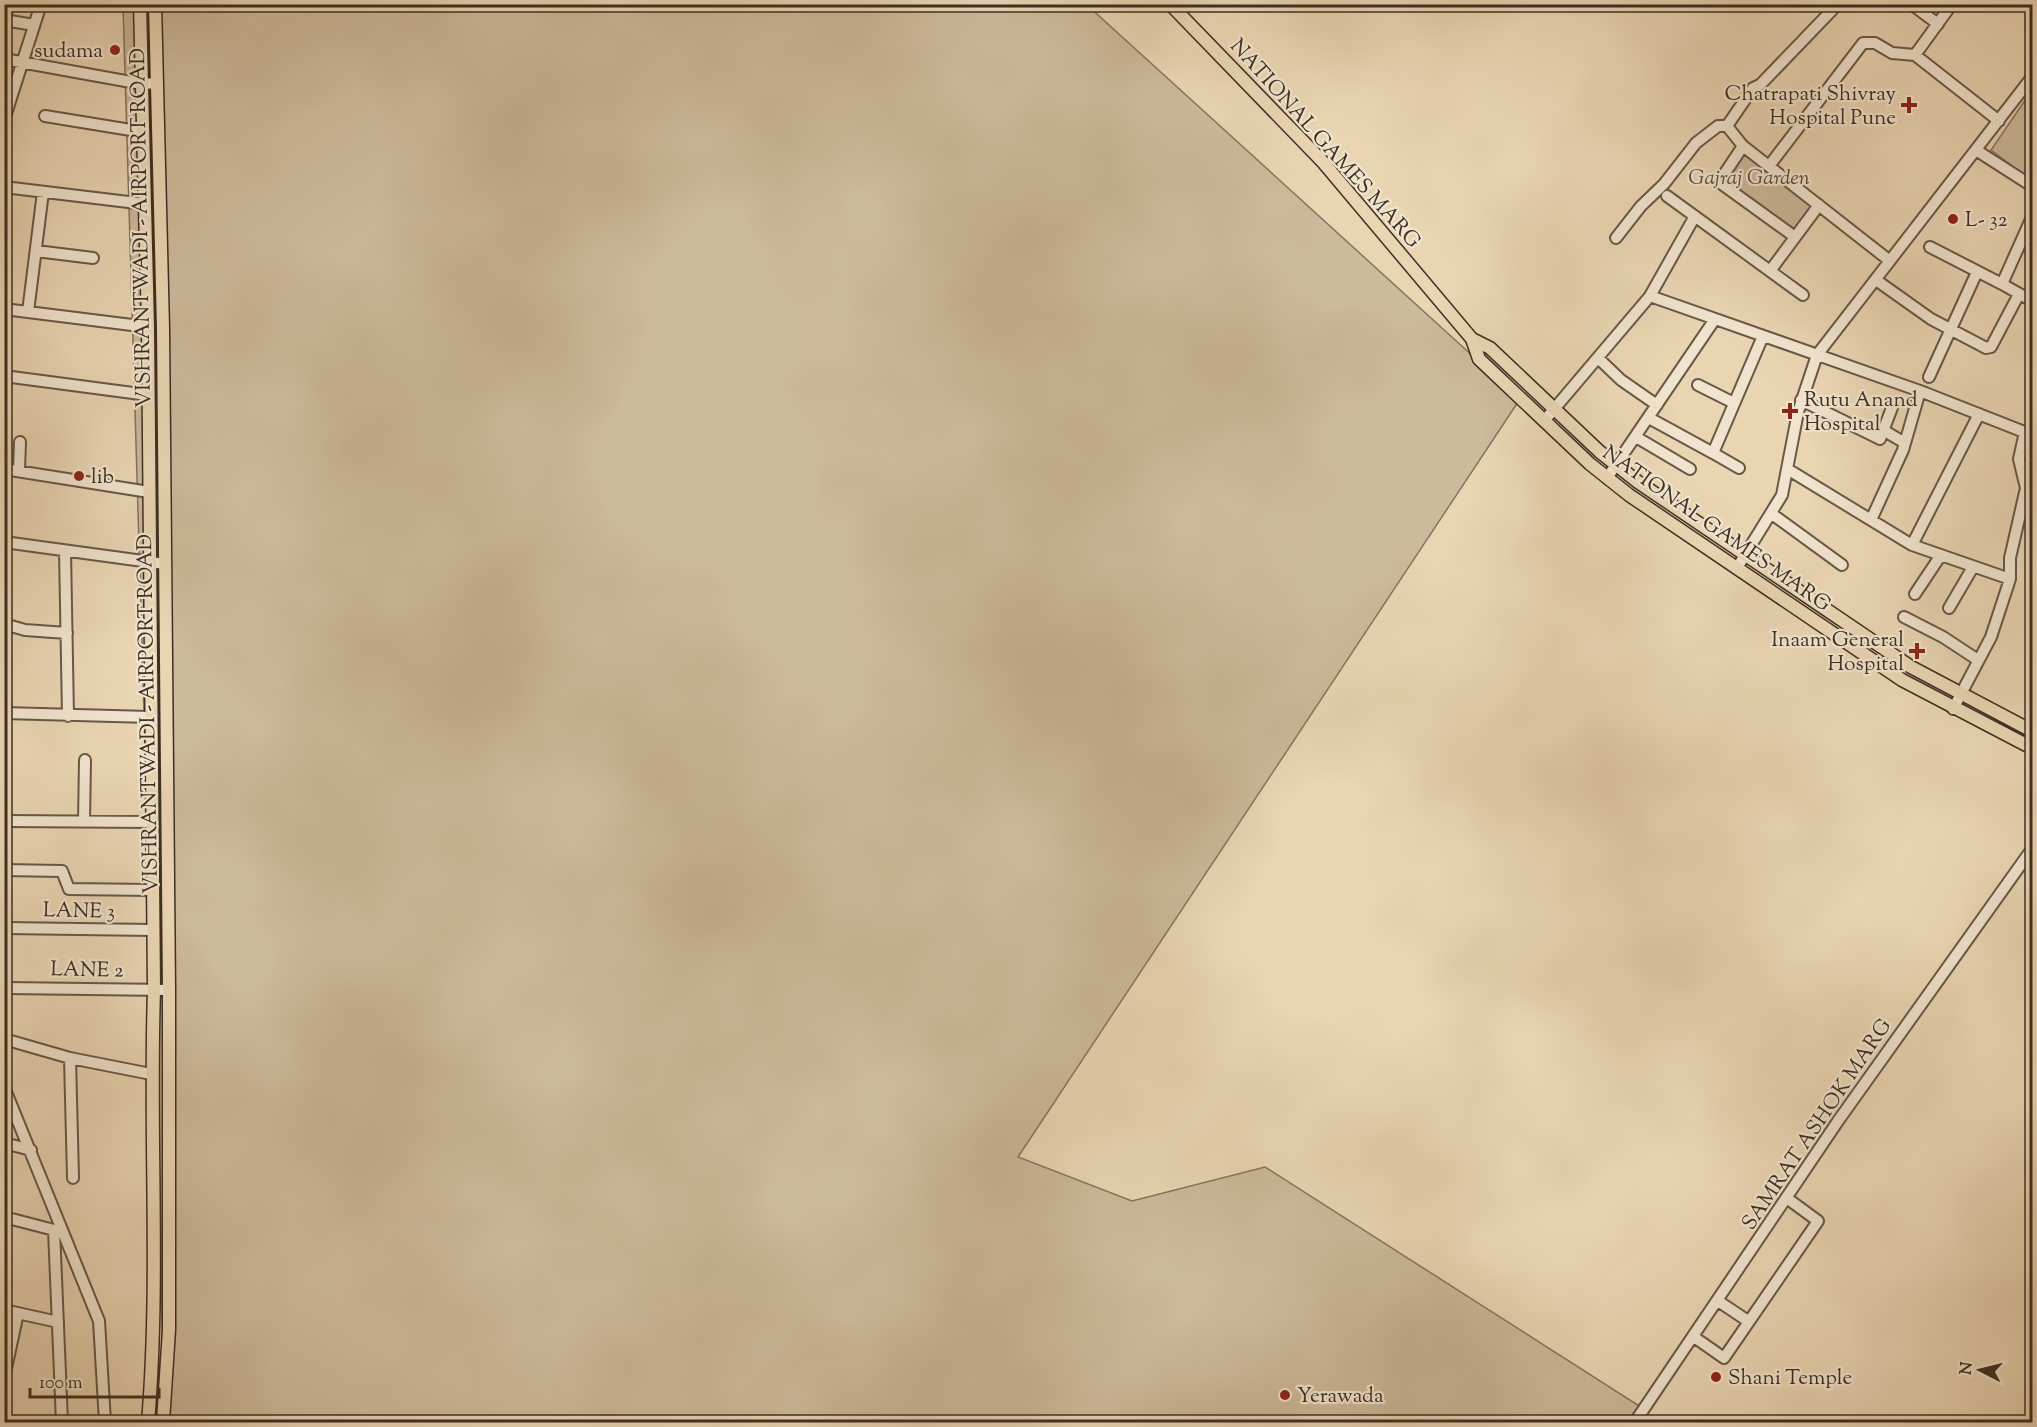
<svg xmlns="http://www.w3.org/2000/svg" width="2037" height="1427" font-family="'Sorts Mill Goudy',serif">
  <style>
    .green { fill: #cdb99b; stroke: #85745f; stroke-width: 1.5 }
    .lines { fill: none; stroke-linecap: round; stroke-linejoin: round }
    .minor-casing { stroke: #685847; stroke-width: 14 }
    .major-casing { stroke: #3d2f23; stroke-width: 15 }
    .minor { stroke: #f1e4ce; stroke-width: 10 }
    .major { stroke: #ead5b3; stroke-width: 12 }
    .poi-dot { fill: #8f2418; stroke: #f1e4ce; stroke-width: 2 }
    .labels { text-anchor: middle; stroke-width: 4.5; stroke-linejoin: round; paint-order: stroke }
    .poi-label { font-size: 21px; fill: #3d2f23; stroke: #f1e4ce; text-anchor: start }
    .street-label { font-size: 21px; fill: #3d2f23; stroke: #f1e4ce }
    .park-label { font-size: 21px; font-style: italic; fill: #5a4b3b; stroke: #f1e4ce }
  </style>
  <rect width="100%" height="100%" fill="#ead5b3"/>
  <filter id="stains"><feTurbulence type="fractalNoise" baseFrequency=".00333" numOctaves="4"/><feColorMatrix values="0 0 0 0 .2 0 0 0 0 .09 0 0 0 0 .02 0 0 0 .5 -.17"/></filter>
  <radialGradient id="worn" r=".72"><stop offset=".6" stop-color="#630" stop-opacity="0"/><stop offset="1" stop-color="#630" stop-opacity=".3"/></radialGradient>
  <path class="green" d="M123 5H1087L1520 399 1018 1157 1132 1201 1265 1167 1644 1409 1635 1422H165Z
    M2032 90V181L1991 150Z
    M1743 146 1819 205 1795 237 1719 182Z"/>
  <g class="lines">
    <defs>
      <path id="minor" d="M1911 4 1938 24
        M4 20 34 25
        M5 20 8 4
        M1915 55 1999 121
        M1915 55 1952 4
        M4 59 142 84 157 83
        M45 116 143 132
        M4 120 41 4
        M1727 126 1743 146 1890 261
        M1727 126 1753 88 1760 85 1835 7
        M1743 146 1719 182 1795 237
        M1976 150 2032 186
        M1769 166 1863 43H1875L1892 53 1915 55
        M4 187 145 204
        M1667 196 1803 295
        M2032 217 2002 284 2032 301
        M1616 238 1641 206 1664 184 1696 143 1718 126H1727
        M1930 247 2002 284
        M36 251 93 258
        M1770 271 1819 205
        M1876 280 1931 319 1986 348 1991 347 2019 294
        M1650 296 1695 216
        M4 309 148 327
        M28 312 43 192
        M1598 358 1621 380 1657 405
        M4 376 148 395
        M1929 377 1977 272
        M1698 385 1734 403
        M1801 400 1880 439 1893 405
        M1649 418 1713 453 1763 336
        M1544 421 1650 296 1920 391 2032 435
        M1883 430 1905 443
        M1636 437 1690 469
        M1713 453 1739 468
        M4 469 149 492
        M19 470 20 442
        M1789 470 1912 545 2010 579 1991 637 1953 709
        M1607 478 1715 319
        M1772 514 1842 565
        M1871 520 1903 450 1920 391
        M4 542 165 564
        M1912 545 1979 414
        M65 551 68 716
        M1737 568 1782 495 1798 412 1817 355 2032 77
        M2010 579V558L2026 488 2019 459 2025 432
        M1915 594 1941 555
        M1949 608 1973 567
        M1904 617 1943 637 1978 660
        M4 624 25 630 67 633
        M4 713 149 717
        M4 821 151 822
        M84 822 85 760
        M4 870 62 871 69 889 152 890
        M4 928 153 930
        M4 988 169 990
        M4 1039 70 1058 151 1074
        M70 1058 73 1178
        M4 1087 99 1321 105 1422
        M4 1143 31 1150
        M4 1217 58 1231
        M54 1230 62 1422
        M1718 1301 1748 1321
        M4 1310 58 1322
        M1694 1337 1724 1358 1818 1221 1788 1199
        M4 1378 18 1313
        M1635 1422 1838 1121 2032 849"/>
      <path id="major" d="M140 4 148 327 154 990C149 1134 160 1279 148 1422
        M155 4 163 328 169 990V1330L163 1422
        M1170 4 1322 161 1472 339 1479 359 1590 464 1629 495 1902 680 2032 748
        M1472 339 1490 348 1600 452 1638 482 1911 667 2032 731"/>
    </defs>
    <use href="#minor" class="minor-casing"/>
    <use href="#major" class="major-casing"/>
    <use href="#minor" class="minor"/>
    <use href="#major" class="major"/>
  </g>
  <g class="poi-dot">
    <circle cx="115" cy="50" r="6"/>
    <path d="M1906 96h6v6h6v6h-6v6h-6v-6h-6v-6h6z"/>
    <circle cx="1953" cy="219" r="6"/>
    <path d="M1787 402h6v6h6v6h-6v6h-6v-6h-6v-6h6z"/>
    <circle cx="79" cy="476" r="6"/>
    <path d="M1914 642h6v6h6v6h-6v6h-6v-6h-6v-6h6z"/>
    <circle cx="1716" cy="1377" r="6"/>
    <circle cx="1285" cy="1395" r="6"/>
  </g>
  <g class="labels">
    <g class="poi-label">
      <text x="103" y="57" text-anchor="end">sudama</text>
      <text x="1896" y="100" text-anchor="end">Chatrapati Shivray<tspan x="1896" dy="24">Hospital Pune</tspan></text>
      <text x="1965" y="226">L- 32</text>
      <text x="1804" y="406">Rutu Anand<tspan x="1804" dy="24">Hospital</tspan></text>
      <text x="91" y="483">lib</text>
      <text x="1904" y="646" text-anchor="end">Inaam General<tspan x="1904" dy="24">Hospital</tspan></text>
      <text x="1728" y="1384">Shani Temple</text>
      <text x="1297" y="1402">Yerawada</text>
    </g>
    <g class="street-label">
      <text transform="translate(1326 143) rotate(48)" y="7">NATIONAL GAMES MARG</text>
      <text transform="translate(140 228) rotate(-91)" y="7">VISHRANTWADI - AIRPORT ROAD</text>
      <text transform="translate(1717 528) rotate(35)" y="7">NATIONAL GAMES MARG</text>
      <text transform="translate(147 714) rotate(-91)" y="7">VISHRANTWADI - AIRPORT ROAD</text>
      <text transform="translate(79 910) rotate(1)" y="7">LANE 3</text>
      <text transform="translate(87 969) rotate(1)" y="7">LANE 2</text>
      <text transform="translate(1816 1124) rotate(-56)" y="7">SAMRAT ASHOK MARG</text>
    </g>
    <g class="park-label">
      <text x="1749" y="184">Gajraj Garden</text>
    </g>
  </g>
  <rect width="2037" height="1427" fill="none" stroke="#ead5b3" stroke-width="24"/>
  <rect x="6" y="6" width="2025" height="1415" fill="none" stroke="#3d2f23" stroke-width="3"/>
  <rect x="12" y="12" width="2013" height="1403" fill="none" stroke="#3d2f23" stroke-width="1.5"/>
  <g transform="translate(1980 1370) rotate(277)" stroke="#f1e4ce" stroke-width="4.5" paint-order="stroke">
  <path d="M0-4.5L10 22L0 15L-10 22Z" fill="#3d2f23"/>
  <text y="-9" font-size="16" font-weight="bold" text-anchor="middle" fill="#3d2f23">N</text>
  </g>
  <path d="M30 1388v9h129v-9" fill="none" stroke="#3d2f23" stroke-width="3"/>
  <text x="39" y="1388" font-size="18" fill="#3d2f23" stroke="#f1e4ce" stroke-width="4.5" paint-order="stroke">100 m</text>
  <rect width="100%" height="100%" filter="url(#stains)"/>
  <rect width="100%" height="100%" fill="url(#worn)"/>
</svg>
